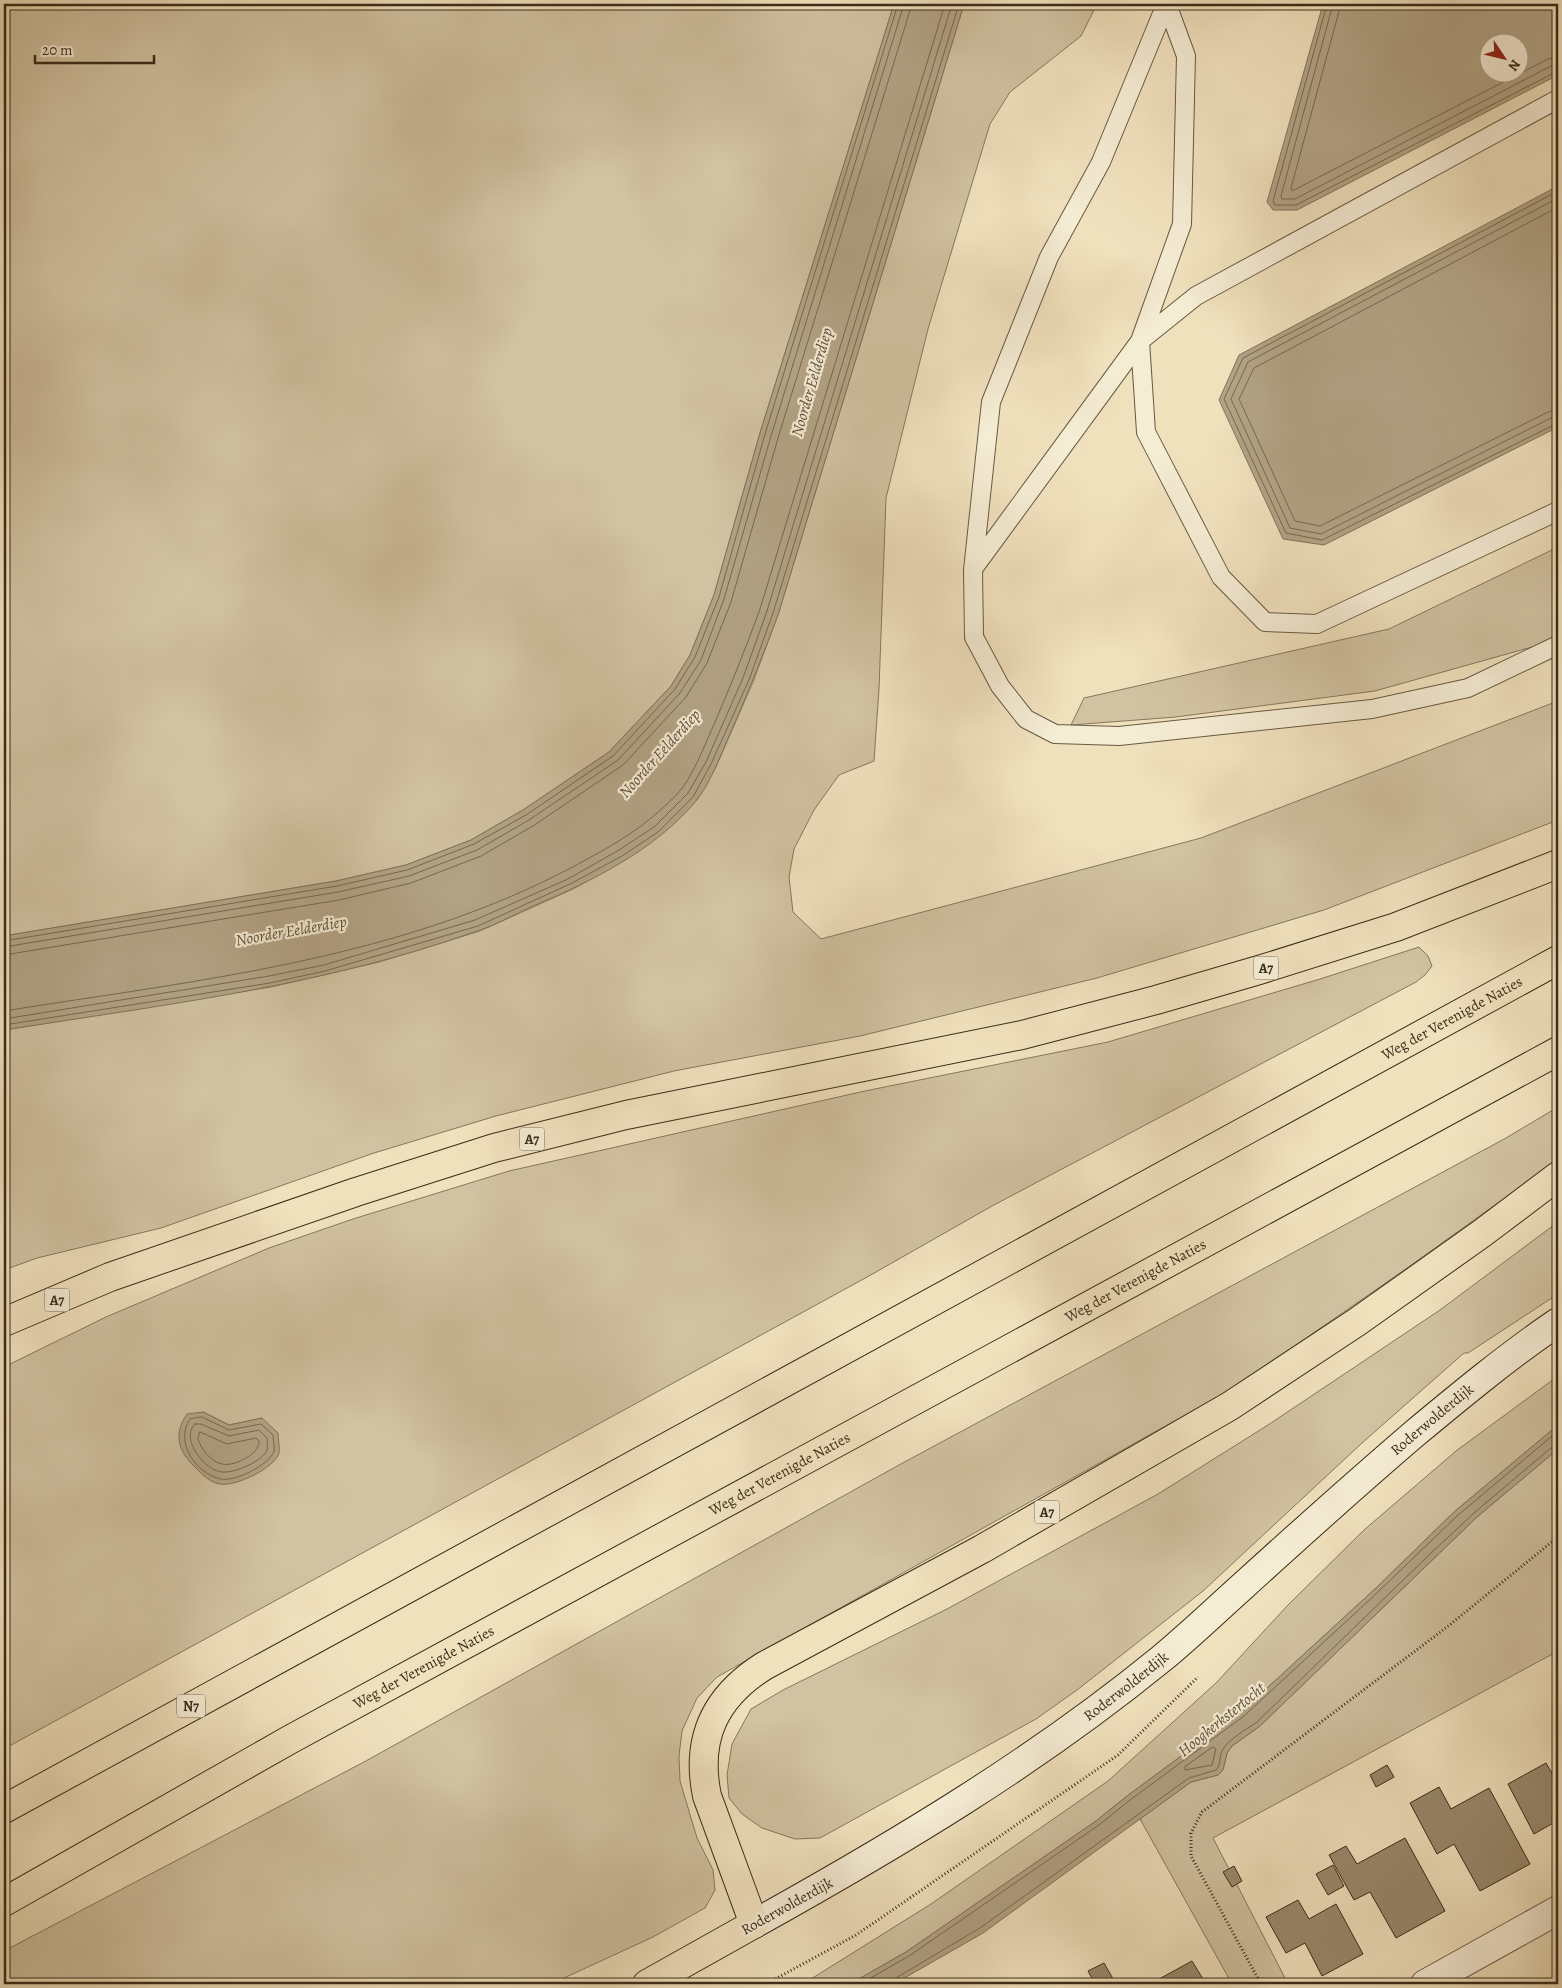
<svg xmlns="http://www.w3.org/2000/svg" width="1562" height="1988" font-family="Alegreya,serif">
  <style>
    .green { fill: #d1c2a1; stroke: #86775d; fill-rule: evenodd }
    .water { fill: #b2a385; stroke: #82735a; fill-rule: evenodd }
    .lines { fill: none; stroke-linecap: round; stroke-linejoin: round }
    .shore { stroke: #76684f; stroke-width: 1 }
    .building { fill: #998a6e; stroke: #3a2c19 }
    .lane-casing { stroke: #685942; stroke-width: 20 }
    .street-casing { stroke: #685942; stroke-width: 30 }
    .secondary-casing { stroke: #3a2c19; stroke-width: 30 }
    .primary-casing { stroke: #3a2c19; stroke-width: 30 }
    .highway-casing { stroke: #3a2c19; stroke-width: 30 }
    .path { stroke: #3a2c19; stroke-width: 3; stroke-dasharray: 1 2.5; stroke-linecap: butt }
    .lane { stroke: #f5ecd4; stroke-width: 18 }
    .street { stroke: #f5ecd4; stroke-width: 28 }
    .secondary { stroke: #f5ecd4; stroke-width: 28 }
    .primary { stroke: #f0e1bd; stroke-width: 28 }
    .highway { stroke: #f0e1bd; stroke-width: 28 }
    .labels { text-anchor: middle; stroke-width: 4.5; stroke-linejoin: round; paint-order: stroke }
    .shield { fill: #f5ecd4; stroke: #726651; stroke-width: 1 }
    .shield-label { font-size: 14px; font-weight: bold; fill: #3a2c19 }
    .street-label { font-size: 15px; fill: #3a2c19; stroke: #f5ecd4 }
    .water-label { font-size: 16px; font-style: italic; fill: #5e5039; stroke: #f5ecd4 }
  </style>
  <rect width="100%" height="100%" fill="#f0e1bd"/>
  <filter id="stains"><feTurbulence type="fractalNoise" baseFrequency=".004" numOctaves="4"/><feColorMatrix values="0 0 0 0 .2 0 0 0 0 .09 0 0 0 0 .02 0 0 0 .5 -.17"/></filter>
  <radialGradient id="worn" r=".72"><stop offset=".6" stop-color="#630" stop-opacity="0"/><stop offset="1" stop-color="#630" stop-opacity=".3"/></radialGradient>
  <path class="green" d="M4 4H894L760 433 714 595 690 655 671 686 609 752 523 810 471 840 406 865 336 881 4 936Z
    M964 4H1097L1081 36 1010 92 990 124 928 329 886 498 879 689 874 761 839 775 814 810 794 849 789 877 793 912 821 939 1201 838 1558 701V820L1324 910 1097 978 860 1036 674 1071 496 1116 374 1153 161 1228 37 1258 4 1270V1030L271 987 379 962 480 931 573 889 625 860 697 800 716 767 753 682 778 615Z
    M1558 547V635L1539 645 1375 691 1176 717 1071 725 1084 698 1389 629Z
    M1419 947 1428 956 1432 966 1425 975 1416 982 992 1206 869 1276 4 1749V1367L106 1317 269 1248 353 1219 509 1171 865 1091 1108 1042 1320 979ZM203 1412 229 1425 262 1418 179 1443Z
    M1558 1107V1160L1400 1273 1237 1386 717 1677 697 1698 682 1731 679 1756 680 1781 697 1838 713 1870 715 1890 705 1908 653 1937 551 1984H4V1951L364 1762 899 1465 1506 1138Z
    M1558 1222V1294L1468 1353H1464L1362 1443 1203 1591 1077 1690 1036 1719 820 1838 795 1839 762 1828 742 1814 729 1798 727 1775 732 1744 751 1709 783 1690 947 1609 1158 1494 1268 1425 1440 1310Z
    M1558 1376V1425L1454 1512 1376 1588 1241 1712 1127 1796 1096 1821 906 1952 850 1984H803L931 1904 1108 1781 1216 1683 1288 1605 1364 1530 1456 1451Z
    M1558 1449V1651L1213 1838 1288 1984H1232L1140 1819 1191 1782 1218 1775 1223 1770 1227 1753 1232 1746 1260 1726 1477 1517Z"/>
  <path class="water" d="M894 4H964L778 615C762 658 745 700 726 743 718 762 709 785 696 801 654 851 592 881 533 906 515 914 496 925 477 931 324 986 163 1005 4 1030V936L336 881 406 865 471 840 523 810 609 752 671 686 690 655 714 595 760 433Z
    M1323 4H1558V75L1297 210H1273L1267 202ZM1490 42H1520V72H1490Z
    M1558 186V427L1324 545 1283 539 1219 400 1239 355Z
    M203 1412 229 1425 262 1418 278 1433C278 1439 280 1448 279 1453 275 1468 235 1487 220 1484 212 1483 203 1476 198 1470 179 1453 172 1436 187 1414Z
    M1558 1425V1449L1477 1517 1260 1726 1232 1746 1227 1753 1223 1770 1218 1775 1191 1782 983 1933 894 1984H850L906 1952 1096 1821 1127 1796 1241 1712 1376 1588 1454 1512Z"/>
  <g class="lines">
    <path class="shore" d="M1327 4 1273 201 1275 205H1296L1558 71
      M1333 4 1281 196 1282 199H1295L1551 66 1558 64
      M1341 4 1291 188 1292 191 1548 59 1558 57
      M1558 191 1243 358 1224 399 1286 533 1322 540 1558 423
      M1558 198 1248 362 1231 399 1290 528 1321 534 1551 418 1558 417
      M1558 207 1254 368 1239 399 1295 521 1320 526 1548 412 1558 409
      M4 941 337 886 407 870 474 844 526 815 613 756 675 689 695 657 719 597 765 434 898 4
      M4 947 338 892 409 876 477 850 529 820 618 760 680 693 701 660 724 599 771 436 904 4
      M4 955 339 900 411 883 481 856 533 826 623 765 686 697 707 663 731 602 778 438 912 4
      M4 1011C205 979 410 959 591 857 619 842 644 826 667 804 672 799 679 793 683 787 695 770 703 749 712 729 729 690 745 650 760 609L945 4
      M4 1019 269 976 324 965 475 920 568 879 619 850 654 827 688 793 706 762 743 678 767 611 952 4
      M4 1025 270 983 325 971 478 926 570 884 622 856 658 832 693 797 711 764 749 680 773 613 959 4
      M202 1417 229 1430 261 1424 273 1435C273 1440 275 1447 274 1451 270 1465 234 1482 221 1479 196 1474 174 1442 190 1419Z
      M195 1424H201L229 1436 259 1430 267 1438C267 1441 268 1447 267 1450 263 1461 235 1473 223 1472 206 1472 179 1439 195 1424Z
      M200 1432 227 1444 256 1438 259 1441C260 1454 234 1467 222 1464 211 1462 201 1449 198 1439Z
      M1213 1747 1216 1749 1212 1765 1185 1770V1767Z
      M860 1984 909 1956 1099 1825 1130 1800 1244 1716 1379 1591 1457 1516 1558 1431
      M893 1984 896 1978 980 1928 1189 1778 1216 1770C1221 1765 1219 1758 1222 1751 1228 1739 1246 1730 1257 1722L1430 1554 1474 1513 1546 1452 1554 1446H1558"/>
  </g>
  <path class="building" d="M1546 1763 1557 1782 1558 1781V1828L1555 1822 1534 1834 1508 1784Z
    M1387 1765 1394 1777 1376 1787 1370 1775Z
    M1439 1787 1451 1809 1489 1788 1530 1864 1480 1891 1454 1844 1437 1854 1410 1803Z
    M1405 1838 1445 1911 1396 1938 1370 1892 1354 1900 1329 1855 1346 1846 1357 1864Z
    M1333 1865 1344 1886 1328 1895 1316 1874Z
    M1234 1866 1242 1881 1232 1887 1223 1872Z
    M1298 1900 1309 1919 1336 1904 1363 1954 1322 1976 1305 1943 1286 1953 1266 1917Z
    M1192 1961 1206 1984H1150Z
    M1104 1963 1116 1984H1095L1088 1971Z"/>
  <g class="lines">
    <defs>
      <path id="lane" d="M1166 4 1101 162 1049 257 991 402 973 570 974 637 1000 686 1026 719 1055 734 1119 736 1372 709 1468 688 1558 645
        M1558 99 1196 296 1140 341 1146 432 1221 577 1265 622 1317 624 1558 511
        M973 569 1140 341 1182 224 1186 56 1167 4"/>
      <path id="street" d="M1425 1984 1558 1910"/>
      <g id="secondary">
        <path id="s1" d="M754 1924C896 1845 1035 1762 1161 1659 1189 1636 1216 1610 1244 1585 1300 1534 1357 1483 1414 1434 1461 1395 1508 1356 1558 1322"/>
      </g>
      <path id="primary" d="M647 1984 754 1924"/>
      <g id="highway">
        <path d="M4 1322 110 1277 356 1192 494 1148 626 1115 1022 1035 1156 1000 1259 970 1396 927 1558 864"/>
        <path id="s2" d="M4 1809 1558 960"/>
        <path id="s3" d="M4 1902 291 1739 1558 1051"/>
        <path d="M754 1924 707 1796C695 1738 715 1697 764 1666L982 1549 1230 1406 1357 1322 1481 1234 1558 1176"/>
      </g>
    </defs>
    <use href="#lane" class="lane-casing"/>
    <use href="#street" class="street-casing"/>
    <use href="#secondary" class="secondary-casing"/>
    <use href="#primary" class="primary-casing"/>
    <use href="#highway" class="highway-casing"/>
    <path class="path" d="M766 1984 856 1935 1118 1755 1198 1677
      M1261 1984 1191 1856V1833L1202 1812 1447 1627 1558 1537"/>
    <use href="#lane" class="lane"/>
    <use href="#street" class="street"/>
    <use href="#secondary" class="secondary"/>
    <use href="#primary" class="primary"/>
    <use href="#highway" class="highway"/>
  </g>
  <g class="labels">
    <g class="shield">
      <rect x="1253.5" y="956.5" width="25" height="23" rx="4"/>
      <rect x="519.5" y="1127.5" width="25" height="23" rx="4"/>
      <rect x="44.5" y="1288.5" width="25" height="23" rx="4"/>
      <rect x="1034.5" y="1500.5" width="25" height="23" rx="4"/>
      <rect x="177" y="1694.5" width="28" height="23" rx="4"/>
    </g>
    <g class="shield-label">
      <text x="1266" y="973">A7</text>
      <text x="532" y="1144">A7</text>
      <text x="57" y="1305">A7</text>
      <text x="1047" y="1517">A7</text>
      <text x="191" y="1711">N7</text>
    </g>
    <g class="street-label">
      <text dy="5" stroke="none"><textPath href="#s2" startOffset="1650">Weg der Verenigde Naties</textPath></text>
      <text dy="5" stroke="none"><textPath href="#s3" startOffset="1291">Weg der Verenigde Naties</textPath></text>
      <text dy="5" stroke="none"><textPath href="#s1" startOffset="848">Roderwolderdijk</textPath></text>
      <text dy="5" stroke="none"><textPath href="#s3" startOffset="886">Weg der Verenigde Naties</textPath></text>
      <text dy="5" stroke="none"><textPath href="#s3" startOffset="481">Weg der Verenigde Naties</textPath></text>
      <text dy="5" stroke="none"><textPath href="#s1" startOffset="442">Roderwolderdijk</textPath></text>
      <text transform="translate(787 1906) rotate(-29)" y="5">Roderwolderdijk</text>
    </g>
    <g class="water-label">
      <text transform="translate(811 382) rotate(-74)" y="6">Noorder Eelderdiep</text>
      <text transform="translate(659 753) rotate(-48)" y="6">Noorder Eelderdiep</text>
      <text transform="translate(291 930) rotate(-10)" y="6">Noorder Eelderdiep</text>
      <text transform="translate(1221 1719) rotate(-39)" y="6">Hoogkerkstertocht</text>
    </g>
  </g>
  <rect width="1562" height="1988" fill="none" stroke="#f0e1bd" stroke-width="20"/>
  <rect x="5" y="5" width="1552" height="1978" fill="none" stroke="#3a2c19" stroke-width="2.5"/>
  <rect x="10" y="10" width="1542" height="1968" fill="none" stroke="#3a2c19"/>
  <g transform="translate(1504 58) rotate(125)"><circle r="24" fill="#f5ecd4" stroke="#aa9f89"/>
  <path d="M0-4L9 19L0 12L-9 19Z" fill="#8f2418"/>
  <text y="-8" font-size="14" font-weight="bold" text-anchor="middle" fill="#3a2c19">N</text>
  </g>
  <path d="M35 55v8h119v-8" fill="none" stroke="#3a2c19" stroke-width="2.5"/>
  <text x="42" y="55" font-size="15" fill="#3a2c19" stroke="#f5ecd4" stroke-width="4" paint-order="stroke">20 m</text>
  <rect width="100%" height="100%" filter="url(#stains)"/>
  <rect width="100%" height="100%" fill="url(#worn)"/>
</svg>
